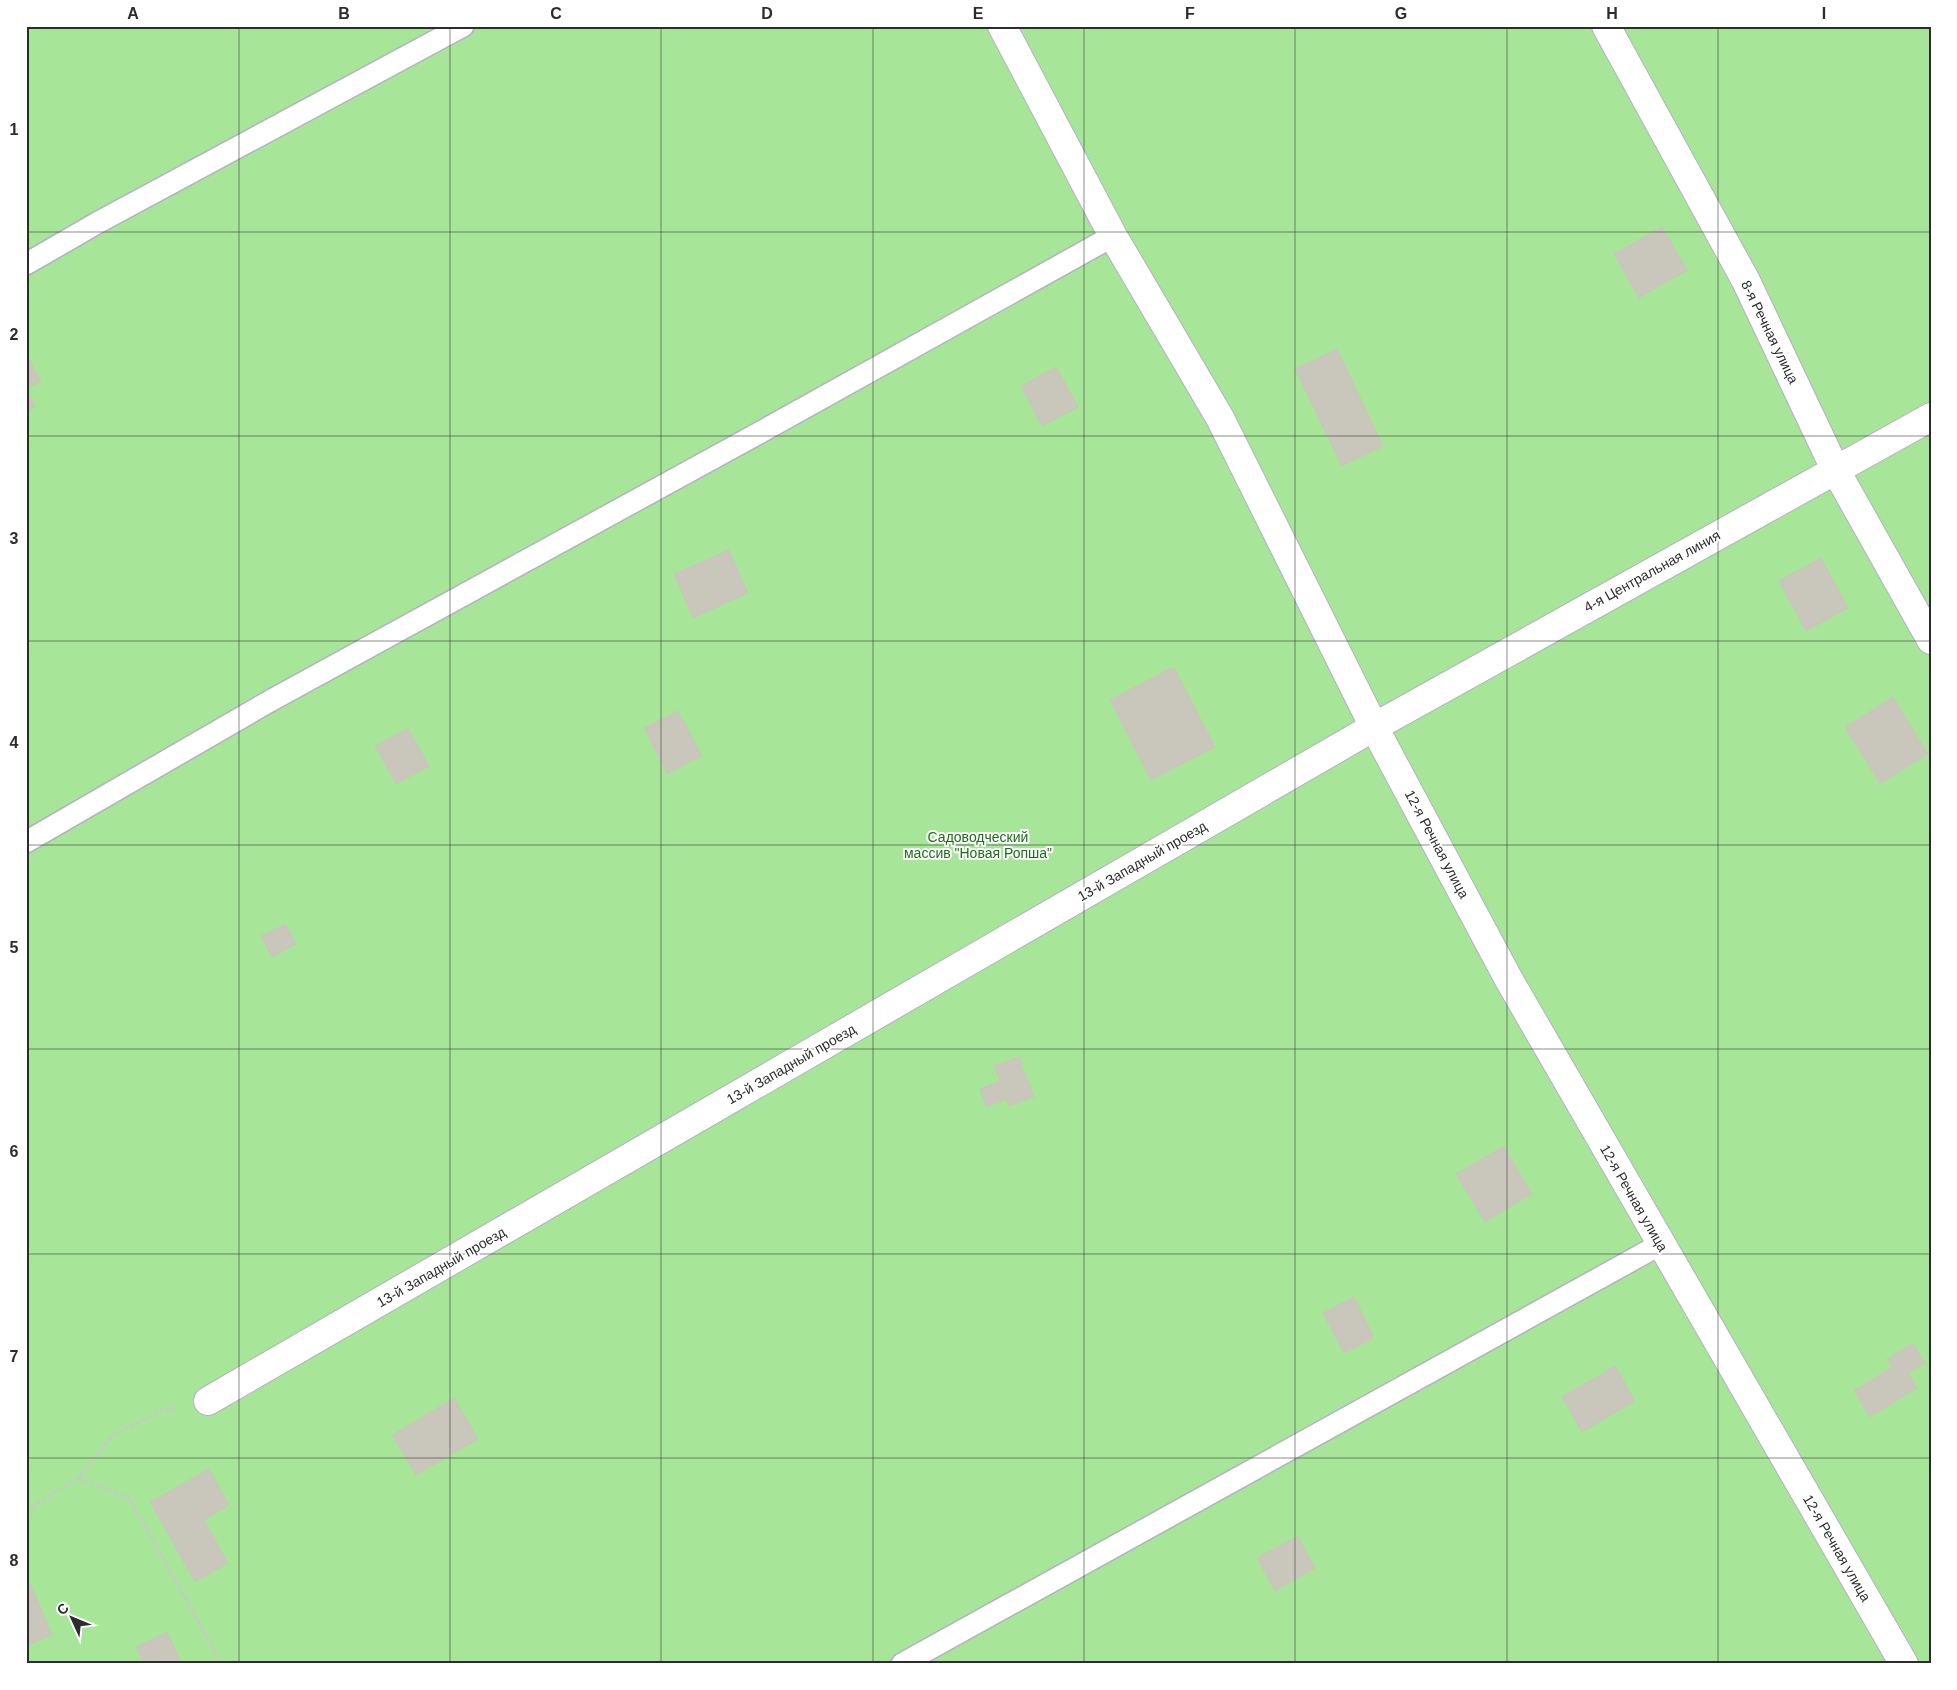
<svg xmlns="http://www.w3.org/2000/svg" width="1957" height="1690" font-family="Helvetica,sans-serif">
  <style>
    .green { fill: #a7e699 }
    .building { fill: #c9c7bc; stroke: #cac6b7 }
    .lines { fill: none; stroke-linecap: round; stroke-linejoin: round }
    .lane-casing { stroke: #b2b2c0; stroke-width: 24 }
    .street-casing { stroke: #b2b2c0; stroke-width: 30 }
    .path { stroke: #c8c8c8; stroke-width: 3; stroke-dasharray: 4 2.5; stroke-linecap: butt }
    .lane { stroke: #fff; stroke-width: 21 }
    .street { stroke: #fff; stroke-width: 28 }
    .grid { fill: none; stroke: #2c2c2c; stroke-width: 1; stroke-opacity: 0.55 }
    .labels { text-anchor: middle; stroke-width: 4; stroke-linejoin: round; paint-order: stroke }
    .street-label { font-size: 14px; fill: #2c2c2c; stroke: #fff }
    .park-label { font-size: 14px; fill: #1d6d18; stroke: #fff }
    .neatline { fill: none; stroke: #2c2c2c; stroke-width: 2 }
    .grid-label { font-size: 16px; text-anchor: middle; font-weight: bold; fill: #2c2c2c }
  </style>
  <rect width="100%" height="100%" fill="#eee9de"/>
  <path class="green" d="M26 26H1931V1664H26Z"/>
  <path class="building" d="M1662 227 1687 270 1639 298 1614 254Z
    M1337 349 1383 446 1342 466 1295 369Z
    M28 358 41 381 26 389V359Z
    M1056 367 1078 407 1042 426 1021 386Z
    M26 390 35 406 26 411Z
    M729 550 748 593 693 618 674 574Z
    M1821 558 1848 608 1806 631 1779 581Z
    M1174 667 1215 747 1151 780 1110 700Z
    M1893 697 1928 754 1880 784 1845 727Z
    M678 711 702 756 667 774 644 728Z
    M408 728 429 766 396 784 375 746Z
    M286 924 296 944 272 957 261 936Z
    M1019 1057 1034 1097 1009 1106 1006 1099 986 1107 980 1089 1000 1081 994 1066Z
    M1504 1146 1532 1194 1485 1222 1456 1174Z
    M1354 1297 1374 1338 1344 1353 1323 1313Z
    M1913 1343 1925 1363 1908 1373 1917 1388 1870 1417 1854 1391 1892 1367 1887 1359Z
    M1615 1366 1635 1401 1582 1432 1562 1397Z
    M454 1398 478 1439 416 1475 392 1435Z
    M209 1469 229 1505 204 1520 228 1563 195 1582 150 1502Z
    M1298 1536 1315 1568 1275 1591 1257 1558Z
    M31 1585 52 1635 26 1646V1587Z
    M167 1632 180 1660 173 1664H144L136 1647Z"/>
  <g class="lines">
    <defs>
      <path id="lane" d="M26 264 97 223 463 26
        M26 842 270 701 759 433 1113 236
        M902 1664 1661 1244"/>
      <path id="street" d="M1002 26 1113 236 1220 418 1374 727 1508 978 1904 1664
        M1606 26 1746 281 1835 469 1931 640
        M208 1401 1374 727 1931 417"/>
    </defs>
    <use href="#lane" class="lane-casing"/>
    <use href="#street" class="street-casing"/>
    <path class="path" d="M78 1478 129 1498 222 1664
      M26 1511 78 1478 113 1435 161 1411 176 1408"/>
    <use href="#lane" class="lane"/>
    <use href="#street" class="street"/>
  </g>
  <path class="grid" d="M239 26V1664M450 26V1664M661 26V1664M873 26V1664M1084 26V1664M1295 26V1664M1507 26V1664M1718 26V1664M26 232H1931M26 436H1931M26 641H1931M26 845H1931M26 1049H1931M26 1254H1931M26 1458H1931"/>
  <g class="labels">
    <g class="street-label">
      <text transform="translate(1770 332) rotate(64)" y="5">8-я Речная улица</text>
      <text transform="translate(1652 571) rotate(-29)" y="5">4-я Центральная линия</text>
      <text transform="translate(1437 844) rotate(62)" y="5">12-я Речная улица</text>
      <text transform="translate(1142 861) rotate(-30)" y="5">13-й Западный проезд</text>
      <text transform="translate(791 1064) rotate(-30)" y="5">13-й Западный проезд</text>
      <text transform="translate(1634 1198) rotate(60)" y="5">12-я Речная улица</text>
      <text transform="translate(441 1267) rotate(-30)" y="5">13-й Западный проезд</text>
      <text transform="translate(1837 1548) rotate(60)" y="5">12-я Речная улица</text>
    </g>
    <g class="park-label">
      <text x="978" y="842">Садоводческий<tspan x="978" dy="16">массив "Новая Ропша"</tspan></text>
    </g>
  </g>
  <rect width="1957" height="1690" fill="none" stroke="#ffffff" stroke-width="55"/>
  <g transform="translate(72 1618) rotate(314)" stroke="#ffffff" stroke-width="4" paint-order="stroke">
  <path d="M0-4L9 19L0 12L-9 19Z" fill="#2c2c2c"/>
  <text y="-8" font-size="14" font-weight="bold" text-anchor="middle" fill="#2c2c2c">С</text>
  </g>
  <rect x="28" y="28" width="1902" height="1634" class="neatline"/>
  <g class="grid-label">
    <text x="133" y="19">A</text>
    <text x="344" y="19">B</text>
    <text x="556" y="19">C</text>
    <text x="767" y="19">D</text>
    <text x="978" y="19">E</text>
    <text x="1190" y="19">F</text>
    <text x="1401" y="19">G</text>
    <text x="1612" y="19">H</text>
    <text x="1824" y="19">I</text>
    <text x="14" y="135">1</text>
    <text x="14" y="340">2</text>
    <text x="14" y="544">3</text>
    <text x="14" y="748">4</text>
    <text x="14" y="953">5</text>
    <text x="14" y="1157">6</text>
    <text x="14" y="1362">7</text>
    <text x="14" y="1566">8</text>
  </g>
</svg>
